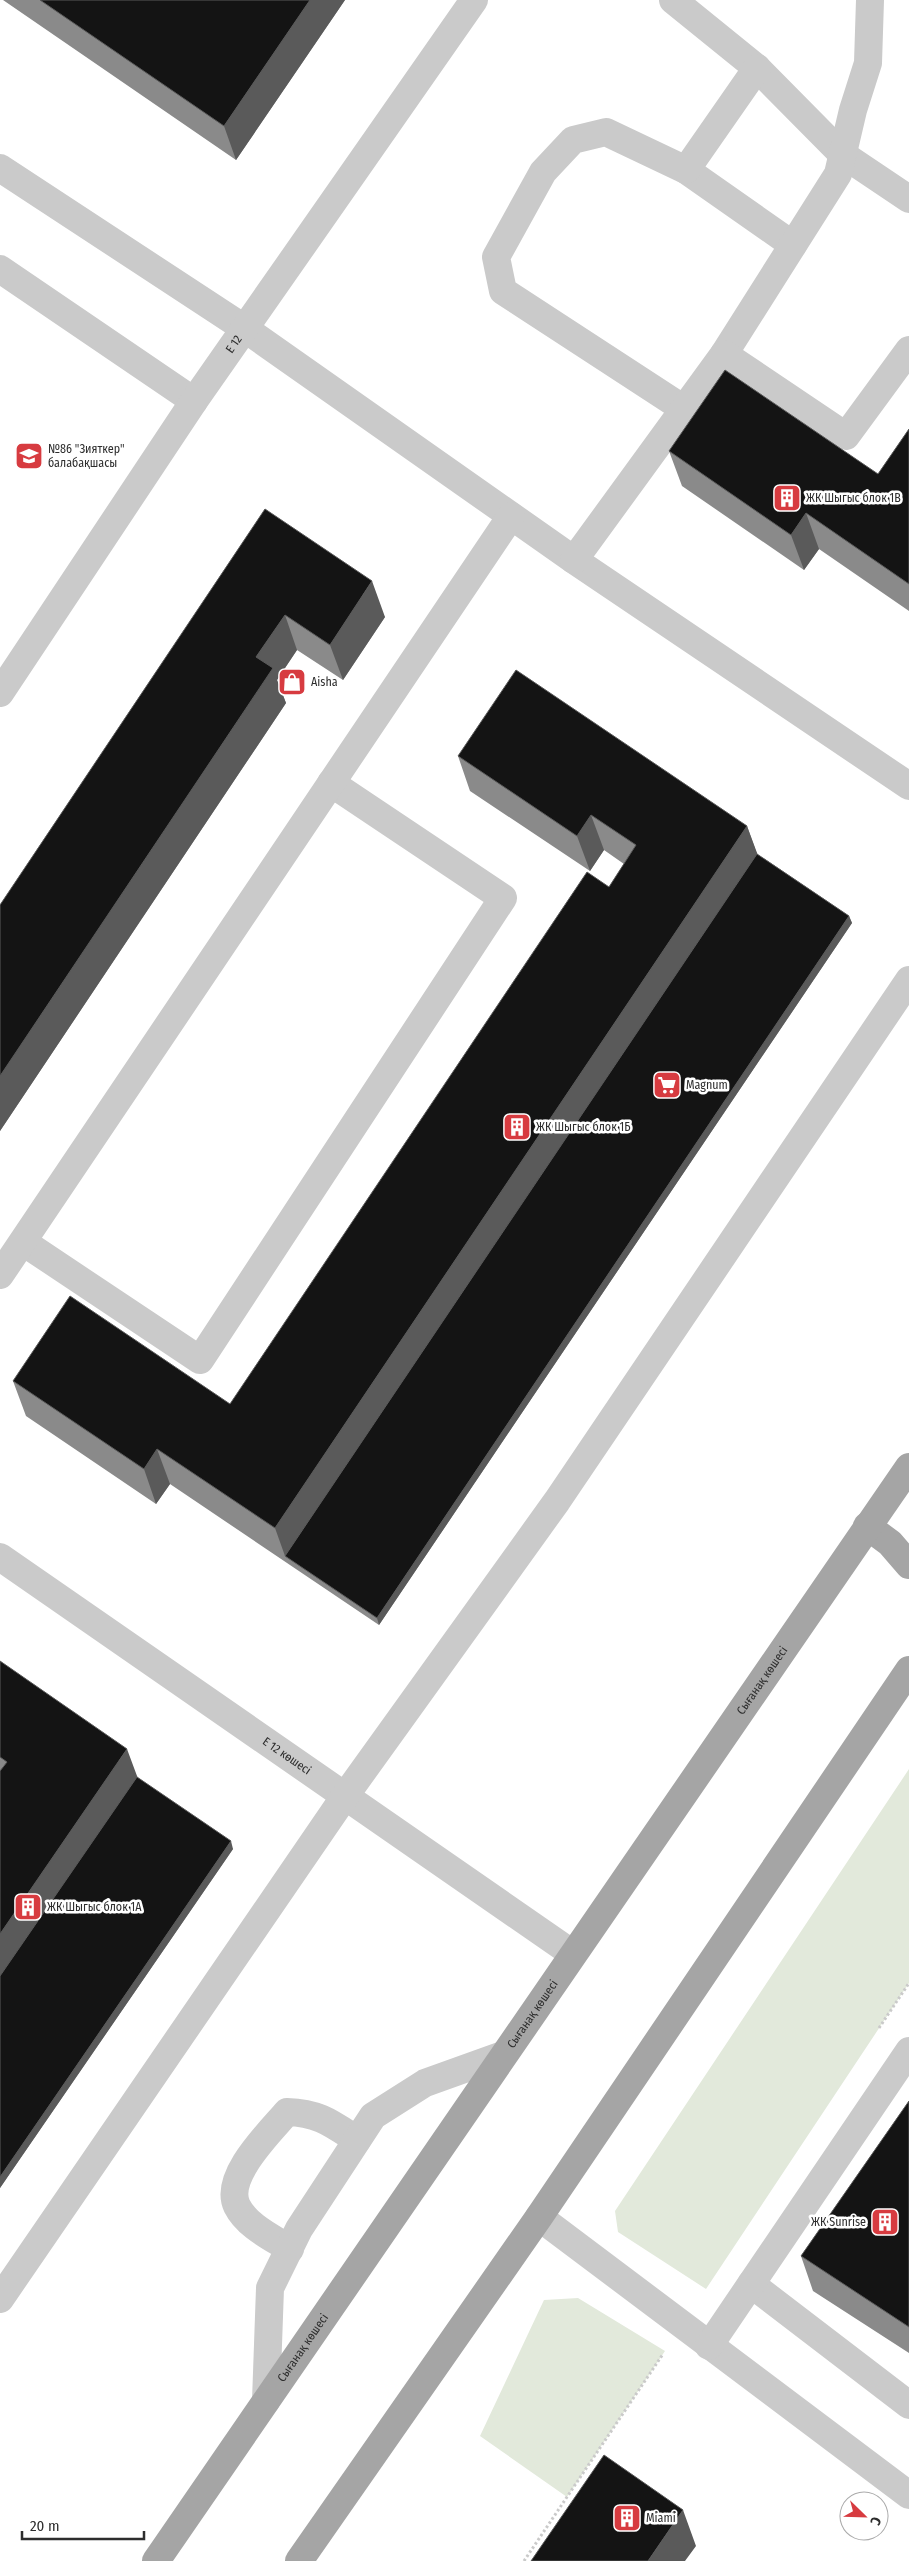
<svg xmlns="http://www.w3.org/2000/svg" width="909" height="2561" font-family="'Fira Sans Condensed',sans-serif">
  <style>
    .green { fill: #e2e9db }
    .lines { fill: none; stroke-linecap: round; stroke-linejoin: round }
    .path { stroke: #cacaca; stroke-width: 3; stroke-dasharray: 2.5 2.5; stroke-linecap: butt }
    .minor { stroke: #cacaca; stroke-width: 28 }
    .major { stroke: #a5a5a5; stroke-width: 28 }
    .wall { fill: #8a8a8a }
    .shaded-wall { fill: #5a5a5a }
    .building { fill: #141414; stroke: #5a5a5a }
    .labels { text-anchor: middle; stroke-width: 5; stroke-linejoin: round; paint-order: stroke }
    .street-label { font-size: 12px; fill: #2d2d2d; stroke: #fff }
    .poi-label { font-size: 12px; fill: #2d2d2d; stroke: #fff; text-anchor: start }
  </style>
  <rect width="100%" height="100%" fill="#fff"/>
  <path class="green" d="M909 1769V1983L706 2289 618 2232 615 2211Z
    M578 2298 665 2351 567 2497 480 2436 544 2300Z"/>
  <g class="lines">
    <path class="path" d="M879 2028 909 1983
      M524 2561 663 2354"/>
    <g class="minor">
      <path d="M673 0 757 68 842 154 909 199"/>
      <path d="M0 168 244 328 574 560 909 786"/>
      <path d="M686 170 793 245"/>
      <path d="M0 269 194 401"/>
      <path d="M724 354 838 174 853 110 868 63 870 0"/>
      <path d="M684 409 503 291 496 257 543 172 573 140 606 132 686 170 757 68"/>
      <path d="M574 560 724 354 846 436 909 350"/>
      <path id="s1" d="M0 693 194 401 474 0"/>
      <path d="M23 1242 200 1360 503 898 331 783"/>
      <path d="M0 1275 511 516"/>
      <path id="s2" d="M0 1557 573 1954"/>
      <path d="M539 2217 909 2495"/>
      <path d="M290 2249C271 2237 247 2226 237 2206 223 2177 270 2132 287 2112 319 2113 331 2123 357 2140"/>
      <path d="M751 2284 909 2405"/>
      <path d="M0 2299 345 1796 557 1501 909 980"/>
      <path d="M709 2346 909 2051"/>
      <path d="M266 2401 270 2288 299 2229 373 2116 425 2083 503 2055"/>
    </g>
    <g class="major">
      <path d="M867 1526 890 1543 909 1565"/>
      <path id="s3" d="M156 2561 909 1467"/>
      <path d="M299 2561 539 2217 909 1670"/>
    </g>
  </g>
  <path class="wall" d="M3 0H345L236 160Z
    M909 429V611L819 549 804 570 682 486 669 451 878 474Z
    M265 509 385 617 343 680 297 650 277 680 286 703 0 1131V905Z
    M458 756 747 826 757 854 849 916 852 923 379 1625 170 1484 156 1504 26 1416 13 1381 230 1404 609 887 624 864 604 850 590 871 470 791Z
    M0 1661 137 1777 233 1849 0 2188Z
    M909 2101V2353L813 2291 801 2256Z"/>
  <path class="shaded-wall" d="M310 0H345L236 160 224 126Z
    M806 513 819 549 804 570 791 535Z
    M372 581 385 617 343 680 330 645Z
    M285 615 297 650 277 680 286 703 0 1131V1076L256 657Z
    M591 815 604 850 590 871 577 836Z
    M747 826 760 861 285 1556 275 1528Z
    M849 916 852 923 379 1625 377 1618Z
    M157 1449 170 1484 156 1504 144 1469Z
    M127 1749 140 1784 0 1988V1934Z
    M231 1841 233 1849 0 2188V2177Z
    M683 2510 696 2546 685 2561H648Z"/>
  <path class="building" d="M40 0H310L224 126Z
    M725 370 878 474 909 429V584L806 513 791 535 669 451Z
    M265 509 372 581 330 645 285 615 256 657 273 668 0 1076V905Z
    M516 670 747 826 275 1528 157 1449 144 1469 13 1381 70 1296 230 1404 587 872 609 887 636 845 591 815 577 836 458 756Z
    M757 854 849 916 377 1618 285 1556Z
    M0 1661 127 1749 0 1934V1771L7 1762 0 1757Z
    M137 1777 231 1841 0 2177V1976Z
    M909 2101V2327L801 2256Z
    M604 2455 683 2510 648 2561H531Z"/>
  <defs>
    <symbol id="school-square" viewBox="-11 -11 22 22"><rect x="-9" y="-9" width="18" height="18" rx="4" fill="#d73b40" stroke="#fff"/><path d="M0-5L7-2L0 1L-7-2ZM-4 1L0 2.5L4 1V4Q0 6-4 4Z" fill="#fff"/></symbol>
    <symbol id="building-square" viewBox="-11 -11 22 22"><rect x="-9" y="-9" width="18" height="18" rx="4" fill="#d73b40" stroke="#fff"/><path d="M-4-6H4V6H1V3H-1V6H-4ZM-2.5-4.3h1.7v1.8h-1.7ZM.8-4.3h1.7v1.8H.8ZM-2.5-1h1.7V.8h-1.7ZM.8-1h1.7V.8H.8Z" fill="#fff"/></symbol>
    <symbol id="shop-square" viewBox="-11 -11 22 22"><rect x="-9" y="-9" width="18" height="18" rx="4" fill="#d73b40" stroke="#fff"/><path d="M-5-2.5h2.3a2.7 3.5 0 0 1 5.4 0H5L5.5 6h-11ZM-1.5-2.5h3a1.5 2.3 0 0 0-3 0Z" fill="#fff"/></symbol>
    <symbol id="supermarket-square" viewBox="-11 -11 22 22"><rect x="-9" y="-9" width="18" height="18" rx="4" fill="#d73b40" stroke="#fff"/><path d="M-6-5.5h2.5l.6 2H6L4.5 2H-2.5L-4.4-4H-6ZM-1.5 3.2a1.3 1.3 0 1 0 .1 0ZM3 3.2a1.3 1.3 0 1 0 .1 0Z" fill="#fff"/></symbol>
  </defs>
  <g fill-rule="evenodd">
    <use href="#school-square" x="13" y="440" width="32" height="32"/>
    <use href="#building-square" x="771" y="482" width="32" height="32"/>
    <use href="#shop-square" x="276" y="666" width="32" height="32"/>
    <use href="#supermarket-square" x="651" y="1069" width="32" height="32"/>
    <use href="#building-square" x="501" y="1111" width="32" height="32"/>
    <use href="#building-square" x="12" y="1891" width="32" height="32"/>
    <use href="#building-square" x="869" y="2206" width="32" height="32"/>
    <use href="#building-square" x="611" y="2502" width="32" height="32"/>
  </g>
  <g class="labels">
    <g class="street-label">
      <text dy="4" stroke="none"><textPath href="#s1" startOffset="420">E 12</textPath></text>
      <text dy="4" stroke="none"><textPath href="#s3" startOffset="1069">Сығанақ көшесі</textPath></text>
      <text dy="4" stroke="none"><textPath href="#s2" startOffset="349">Е 12 көшесі</textPath></text>
      <text dy="4" stroke="none"><textPath href="#s3" startOffset="664">Сығанақ көшесі</textPath></text>
      <text dy="4" stroke="none"><textPath href="#s3" startOffset="259">Сығанақ көшесі</textPath></text>
    </g>
    <g class="poi-label">
      <text x="48" y="453">№86 "Зияткер"<tspan x="48" dy="14">балабақшасы</tspan></text>
      <text x="806" y="502">ЖК Шыгыс блок 1В</text>
      <text x="311" y="686">Aisha</text>
      <text x="686" y="1089">Magnum</text>
      <text x="536" y="1131">ЖК Шыгыс блок 1Б</text>
      <text x="47" y="1911">ЖК Шыгыс блок 1А</text>
      <text x="866" y="2226" text-anchor="end">ЖК Sunrise</text>
      <text x="646" y="2522">Miami</text>
    </g>
  </g>
  <g transform="translate(864 2516) rotate(113)"><circle r="24" fill="#ffffff" stroke="#ababab"/>
  <path d="M0-4L9 19L0 12L-9 19Z" fill="#d73b40"/>
  <text y="-8" font-size="14" font-weight="bold" text-anchor="middle" fill="#2d2d2d">С</text>
  </g>
  <path d="M22 2531v8h122v-8" fill="none" stroke="#2d2d2d" stroke-width="2.5"/>
  <text x="30" y="2531" font-size="15" fill="#2d2d2d" stroke="#ffffff" stroke-width="4" paint-order="stroke">20 m</text>
</svg>
